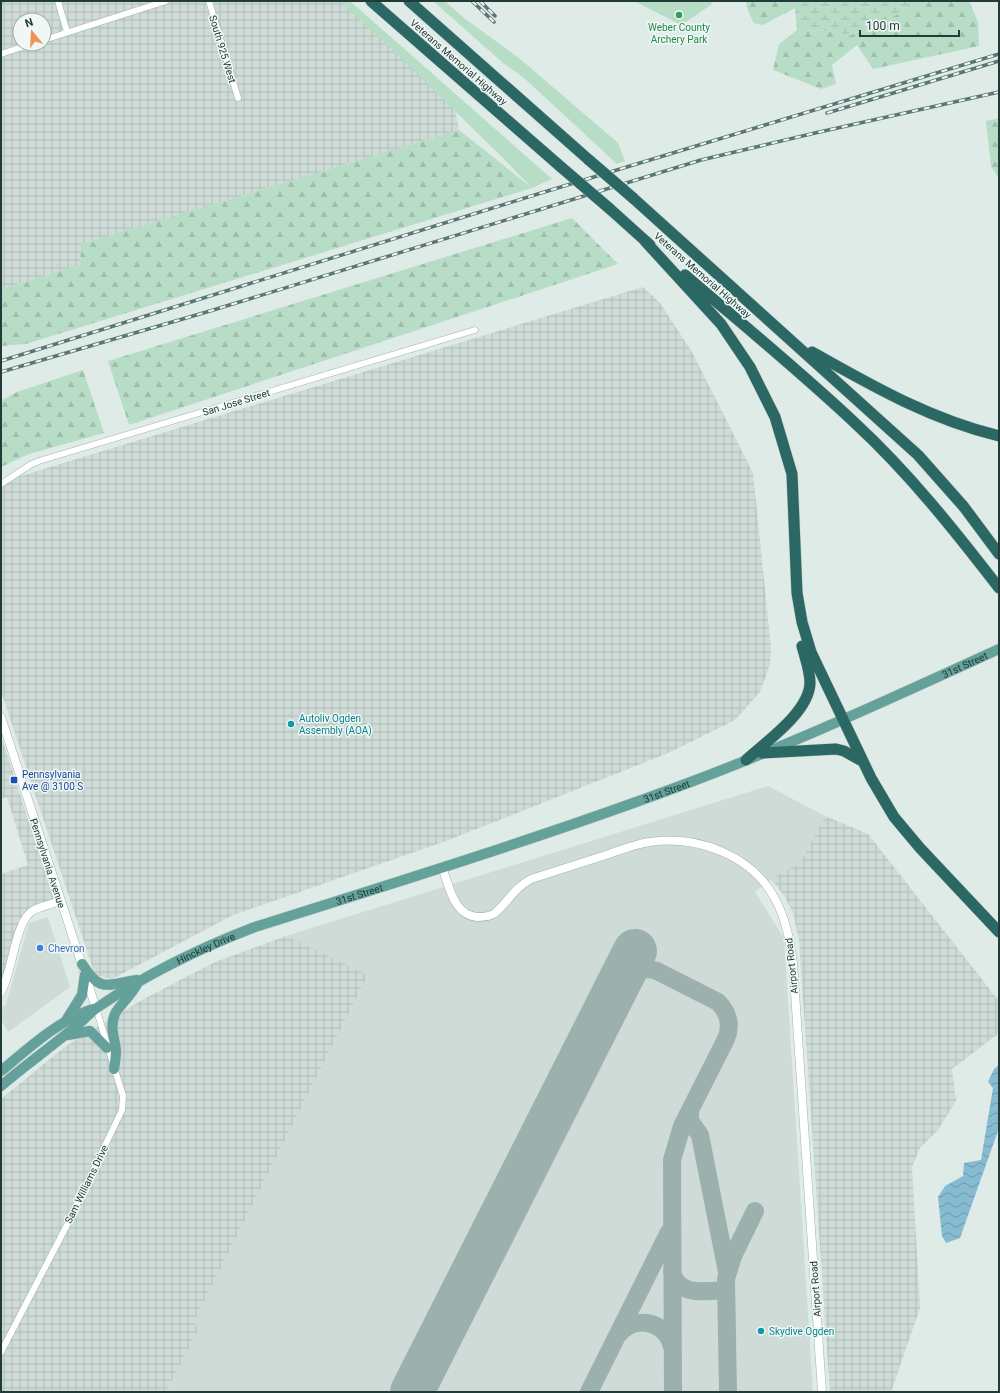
<svg xmlns="http://www.w3.org/2000/svg" width="1000" height="1393" font-family="Roboto,sans-serif">
  <style>
    .built { fill: #cedbd7 }
    .industrial { fill: url(#industrial-grid); fill-rule: evenodd }
    .grass { fill: #b8ddc7 }
    .forest { fill: url(#forest-firs) }
    .wetland { fill: url(#wetland-marsh) }
    .water { fill: url(#water-waves) }
    .lines { fill: none; stroke-linecap: round; stroke-linejoin: round }
    .taxiway { stroke: #9cb1ad; stroke-width: 18 }
    .runway { stroke: #9cb1ad; stroke-width: 44 }
    .minor-casing { stroke: #a2b3af; stroke-width: 7 }
    .tertiary-casing { stroke: #a2b3af; stroke-width: 9 }
    .primary-casing { stroke: #c1c8c7; stroke-width: 11 }
    .motorway-casing { stroke: #c1c8c7; stroke-width: 12 }
    .minor { stroke: #fff; stroke-width: 6 }
    .tertiary { stroke: #fff; stroke-width: 8 }
    .primary { stroke: #63a19a; stroke-width: 10 }
    .motorway { stroke: #2b6864; stroke-width: 11 }
    .rail-casing { stroke: #5a7773; stroke-width: 3.5 }
    .rail { stroke: #f0f8f5; stroke-width: 2; stroke-dasharray: 6; stroke-linecap: butt }
    .motorway-bridge-casing { stroke: #c1c8c7; stroke-width: 12; stroke-linecap: butt }
    .motorway-bridge { stroke: #2b6864; stroke-width: 11 }
    .leisure-dot { fill: #2e9e5b; stroke: #f0f8f5; stroke-width: 1.5 }
    .culture-dot { fill: #0f9aa8; stroke: #f0f8f5; stroke-width: 1.5 }
    .transit-dot { fill: #1a4fb4; stroke: #f0f8f5; stroke-width: 1.5 }
    .shop-dot { fill: #3f7fe0; stroke: #f0f8f5; stroke-width: 1.5 }
    .labels { text-anchor: middle; stroke-width: 3; stroke-linejoin: round; paint-order: stroke }
    .leisure-label { font-size: 10px; fill: #27864d; stroke: #f0f8f5 }
    .street-label { font-size: 10px; fill: #203b38; stroke: #f0f8f5 }
    .culture-label { font-size: 10px; fill: #0d838f; stroke: #f0f8f5; text-anchor: start }
    .transit-label { font-size: 10px; fill: #164399; stroke: #f0f8f5; text-anchor: start }
    .shop-label { font-size: 10px; fill: #366cbe; stroke: #f0f8f5; text-anchor: start }
  </style>
  <defs>
    <pattern id="industrial-grid" width="8" height="8" patternUnits="userSpaceOnUse"><rect width="8" height="8" fill="#cedbd7"/><path d="M0 4h8M4 0v8" fill="none" stroke="#b1bdb9"/></pattern>
    <pattern id="forest-firs" width="22" height="20" patternUnits="userSpaceOnUse"><rect width="22" height="20" fill="#b8ddc7"/><path d="M5 1l3.5 6h-7zM16 11l3.5 6h-7z" fill="#9ebfac"/></pattern>
    <pattern id="wetland-marsh" width="20" height="14" patternUnits="userSpaceOnUse"><rect width="20" height="14" fill="#b8ddc7"/><path d="M1 5h8M5 5V1M11 12h8M15 12V8" fill="none" stroke="#9ebfac"/></pattern>
    <pattern id="water-waves" width="16" height="10" patternUnits="userSpaceOnUse"><rect width="16" height="10" fill="#86bbd2"/><path d="M0 5q4-4 8 0t8 0" fill="none" stroke="#6d99ab"/></pattern>
  </defs>
  <rect width="100%" height="100%" fill="#dfebe7"/>
  <path class="built" d="M768 786 825 816 801 862 771 879 755 892 784 938 813 1392H166L198 1330 194 1321 368 976 286 936Z
    M48 917 70 987 8 1032 1 1019V1008L6 1004 29 923Z"/>
  <path class="industrial" d="M1 1H344L455 108 459 130 81 244 80 265 1 289ZM20 20H44V44H20Z
    M643 287 660 303 692 352 753 473 771 648 770 665 760 692 735 720 666 754 446 841 233 915 112 979 95 975 1 691V482Z
    M1 736 54 899 33 906 19 920 1 990V874L28 865 7 797 1 799Z
    M825 816 868 834 999 1001V1033L952 1069 956 1101 938 1130 920 1148 912 1167 920 1308 891 1392H830L799 940 793 913 785 897 771 879 801 862Z
    M286 936 368 975 194 1321 198 1330 166 1392H1V1099L66 1046 142 1000 215 962Z"/>
  <path class="grass" d="M339 1H350L552 179 532 188 503 158 383 41Z
    M433 1H445L464 18 519 58 618 143 625 161 617 164 524 78 503 63Z
    M634 1H712L711 5 681 25Z"/>
  <path class="forest" d="M746 1H791L795 8 763 25 754 23 748 11Z
    M916 1H969L978 22 979 46 873 69 857 45 832 65 836 84 821 89 773 70 779 44 797 30 827 31 851 35 898 14Z
    M999 118V179L991 166 986 121Z
    M459 130 532 188 26 344 1 346V289L80 265 81 244Z
    M572 218 618 264 129 425 108 361Z
    M83 370 104 433 29 454 1 467V401L17 392Z"/>
  <path class="wetland" d="M791 1H916L898 14 851 35 827 31 797 30 795 8Z"/>
  <path class="water" d="M999 1065V1128L960 1238 946 1243 942 1236 938 1197 945 1186 963 1176 964 1163 981 1160 993 1088 988 1082 994 1069Z"/>
  <g class="lines">
    <path class="taxiway" d="M617 986C627 972 640 966 657 971L718 1002C728 1012 732 1025 726 1039L682 1126 672 1160 673 1392
      M690 1110V1121L700 1135 727 1272
      M672 1271C676 1297 707 1291 726 1290
      M618 1335C635 1314 666 1321 672 1347
      M589 1392 669 1232
      M728 1392 726 1279 733 1256 755 1211"/>
    <path class="runway" d="M412 1392 635 951"/>
    <defs>
      <path id="minor" d="M58 1 67 32
        M209 1 238 98
        M44 40 166 1
        M1 54 31 44
        M1 484 30 465 39 461 475 330
        M1 1352 67 1225 122 1110 123 1096 96 1008"/>
      <path id="tertiary" d="M1 717 96 1008
        M442 867C449 885 453 915 477 917 483 917 490 917 495 913 509 901 513 889 531 879 556 871 581 863 606 855 620 850 635 844 650 842 697 835 752 855 775 899 786 919 790 941 793 963L822 1392
        M1 992C13 971 15 919 34 910 42 906 52 904 60 901"/>
      <g id="primary">
        <path d="M82 964C101 994 107 984 137 980"/>
        <path d="M67 1019 82 995 85 974"/>
        <path d="M68 1035 90 1031 107 1048"/>
        <path d="M114 1069C115 1063 116 1056 116 1050 114 1036 109 1025 116 1012 122 1003 131 995 137 984"/>
        <path d="M1 1071C29 1048 57 1021 93 1009"/>
        <path id="s1" d="M1 1086C23 1067 47 1050 70 1031 80 1024 88 1014 98 1007 147 974 200 948 255 927 397 882 540 838 680 786 788 746 894 697 999 649"/>
      </g>
      <path id="motorway" d="M371 1 561 167
        M409 1 589 160
        M633 198 918 455 964 507 999 554
        M610 209 650 245
        M645 241 721 324 750 367 775 417 792 474 797 593 802 622 811 652 871 778 894 817 920 848 999 932
        M685 275C742 324 801 372 856 424 909 473 955 531 999 588
        M812 352C874 387 930 419 999 436
        M762 753 836 749 844 751 862 761
        M746 760C767 741 809 712 810 683 810 670 805 658 802 646"/>
    </defs>
    <use href="#minor" class="minor-casing"/>
    <use href="#tertiary" class="tertiary-casing"/>
    <use href="#primary" class="primary-casing"/>
    <use href="#motorway" class="motorway-casing"/>
    <use href="#minor" class="minor"/>
    <use href="#tertiary" class="tertiary"/>
    <use href="#primary" class="primary"/>
    <use href="#motorway" class="motorway"/>
    <defs>
      <path id="rail" d="M472 1 494 22
        M480 1 495 16
        M827 113 999 61
        M1 361 541 193 999 54
        M1 372 210 311 701 160 815 133 999 92"/>
    </defs>
    <use href="#rail" class="rail-casing"/>
    <use href="#rail" class="rail"/>
    <defs>
      <path id="motorway-bridge" d="M589 160 633 198
        M561 167 610 209"/>
    </defs>
    <use href="#motorway-bridge" class="motorway-bridge-casing"/>
    <use href="#motorway-bridge" class="motorway-bridge"/>
  </g>
  <circle class="leisure-dot" cx="679" cy="15" r="4"/>
  <g class="culture-dot">
    <circle cx="291" cy="724" r="4"/>
    <circle cx="761" cy="1331" r="4"/>
  </g>
  <rect class="transit-dot" x="10" y="776" width="8" height="8" rx="2"/>
  <circle class="shop-dot" cx="40" cy="948" r="4"/>
  <g class="labels">
    <g class="leisure-label">
      <text x="679" y="31">Weber County<tspan x="679" dy="12">Archery Park</tspan></text>
    </g>
    <g class="street-label">
      <text transform="translate(223 49) rotate(73)" y="4">South 925 West</text>
      <text transform="translate(459 62) rotate(41)" y="4">Veterans Memorial Highway</text>
      <text transform="translate(703 275) rotate(41)" y="4">Veterans Memorial Highway</text>
      <text transform="translate(236 402) rotate(-17)" y="4">San Jose Street</text>
      <text dy="4" stroke="none"><textPath href="#s1" startOffset="1059">31st Street</textPath></text>
      <text dy="4" stroke="none"><textPath href="#s1" startOffset="735">31st Street</textPath></text>
      <text transform="translate(48 863) rotate(72)" y="4">Pennsylvania Avenue</text>
      <text dy="4" stroke="none"><textPath href="#s1" startOffset="411">31st Street</textPath></text>
      <text dy="4" stroke="none"><textPath href="#s1" startOffset="248">Hinckley Drive</textPath></text>
      <text transform="translate(791 966) rotate(-96)" y="4">Airport Road</text>
      <text transform="translate(86 1184) rotate(-64)" y="4">Sam Williams Drive</text>
      <text transform="translate(815 1289) rotate(-94)" y="4">Airport Road</text>
    </g>
    <g class="culture-label">
      <text x="299" y="722">Autoliv Ogden<tspan x="299" dy="12">Assembly (AOA)</tspan></text>
      <text x="769" y="1335">Skydive Ogden</text>
    </g>
    <g class="transit-label">
      <text x="22" y="778">Pennsylvania<tspan x="22" dy="12">Ave @ 3100 S</tspan></text>
    </g>
    <g class="shop-label">
      <text x="48" y="952">Chevron</text>
    </g>
  </g>
  <rect width="1000" height="1393" fill="none" stroke="#203b38" stroke-width="4"/>
  <g transform="translate(32 32) rotate(342)"><circle r="19" fill="#f0f8f5" stroke="#9daca9"/>
  <path d="M0-3L7 15L0 10L-7 15Z" fill="#f49254"/>
  <text y="-6" font-size="11" font-weight="bold" text-anchor="middle" fill="#203b38">N</text>
  </g>
  <path d="M860 30v6h99v-6" fill="none" stroke="#203b38" stroke-width="2"/>
  <text x="866" y="30" font-size="12" fill="#203b38" stroke="#f0f8f5" stroke-width="3" paint-order="stroke">100 m</text>
</svg>
